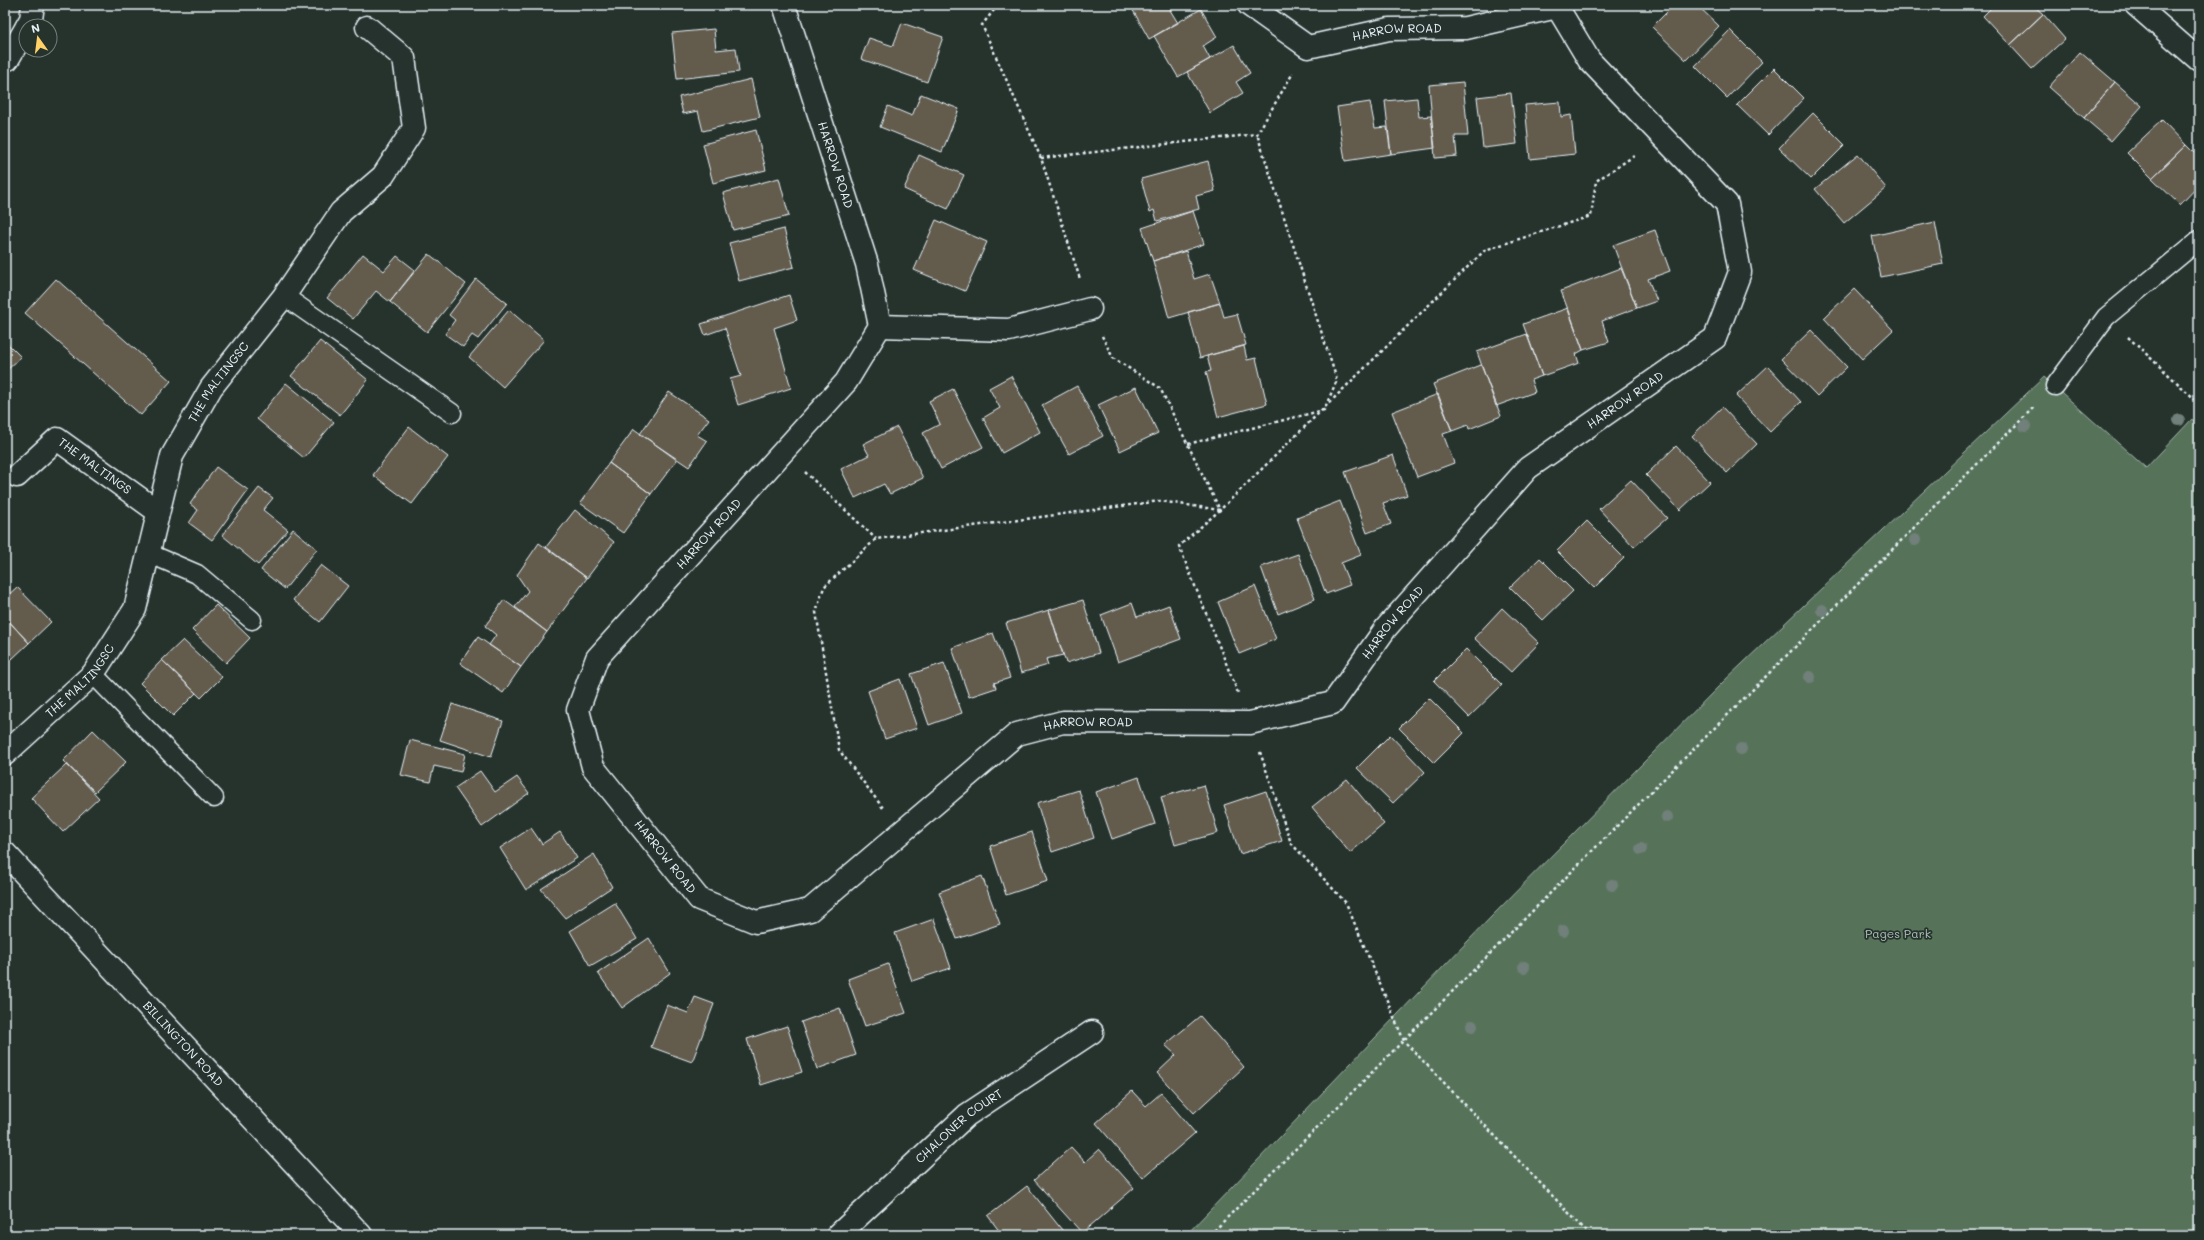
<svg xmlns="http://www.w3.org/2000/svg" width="2204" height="1240" font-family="Mali,sans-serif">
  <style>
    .green { fill: #57735a; stroke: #a0b2a9 }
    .building { fill: #645c4e; stroke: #e8f1f8 }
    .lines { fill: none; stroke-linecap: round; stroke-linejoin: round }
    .lane-casing { stroke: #e8f1f8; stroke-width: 21 }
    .street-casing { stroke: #e8f1f8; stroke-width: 25 }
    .secondary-casing { stroke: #e8f1f8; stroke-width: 25 }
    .path { stroke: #e8f1f8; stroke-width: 2.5; stroke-dasharray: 3 3; stroke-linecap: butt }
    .lane { stroke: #26332d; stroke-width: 18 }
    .street { stroke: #26332d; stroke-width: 22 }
    .secondary { stroke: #26332d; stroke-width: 22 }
    .tree { fill: #71807a }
    .labels { text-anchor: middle; stroke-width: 3.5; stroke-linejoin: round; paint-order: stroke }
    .street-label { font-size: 12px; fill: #e8f1f8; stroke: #26332d }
    .park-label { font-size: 12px; fill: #aebfb9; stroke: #26332d }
  </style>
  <rect width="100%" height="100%" fill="#26332d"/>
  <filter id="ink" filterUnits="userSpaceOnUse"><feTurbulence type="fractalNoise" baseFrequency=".025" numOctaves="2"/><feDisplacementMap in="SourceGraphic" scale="8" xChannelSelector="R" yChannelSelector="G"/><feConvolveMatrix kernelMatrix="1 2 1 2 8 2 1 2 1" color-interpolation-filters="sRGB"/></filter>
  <g filter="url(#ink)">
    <path class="green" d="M2044 377 2146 468 2192 419 2199 426V1235H1186L1492 916 1722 683Z"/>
    <path class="building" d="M1130 5H1179L1170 10 1178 23 1149 39Z
      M1674 5H1697L1719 26 1686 60 1652 27Z
      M1994 5H2033L2043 14 2010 45 1983 16Z
      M1201 9 1217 37 1203 46 1210 59 1178 77 1154 36Z
      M2043 14 2065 39 2032 69 2010 45Z
      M902 23 943 37 927 82 861 59 869 38 893 46Z
      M714 29 716 50 736 48 739 72 677 79 672 33Z
      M1730 30 1762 62 1727 98 1695 66Z
      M1234 45 1250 73 1236 82 1243 93 1210 113 1187 72Z
      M2080 52 2115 82 2084 118 2049 87Z
      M1774 68 1804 98 1768 135 1737 105Z
      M751 79 760 117 703 131 698 111 683 114 679 97Z
      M1463 82 1468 136H1455L1457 156 1435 158 1429 85Z
      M2115 82 2142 106 2111 141 2084 118Z
      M1511 93 1517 144 1483 148 1477 97Z
      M921 94 959 109 942 152 880 127 888 106 912 116Z
      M1417 98 1419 117 1431 116 1435 148 1391 154 1385 101Z
      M1370 102 1375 128 1387 127 1391 154 1345 161 1337 107Z
      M1560 102 1561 117 1571 115 1575 154 1530 159 1525 105Z
      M1813 113 1845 145 1811 179 1779 148Z
      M2162 120 2186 145 2152 178 2127 153Z
      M756 130 766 170 713 183 703 144Z
      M2186 145 2199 158V185L2180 205 2152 178Z
      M1858 154 1886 188 1844 223 1815 189Z
      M919 155 964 175 948 209 904 189Z
      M1208 161 1215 191 1196 196 1199 209 1157 221 1154 210 1150 212 1141 179Z
      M779 178 789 216 733 230 723 193Z
      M1193 211 1204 244 1153 261 1142 228Z
      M936 220 987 242 965 291 914 270Z
      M1935 222 1943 264 1881 277 1872 236Z
      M784 229 794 267 739 281 729 243Z
      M1655 230 1670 271 1648 279 1657 301 1637 308 1613 245Z
      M1186 251 1194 279 1210 274 1220 303 1169 318 1153 261Z
      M363 254 384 271 397 256 415 270 390 302 376 291 353 319 327 298Z
      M429 254 466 284 427 332 390 302Z
      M1621 268 1637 308 1602 321 1609 342 1583 350 1561 291Z
      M56 279 171 381 141 415 25 313Z
      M476 279 507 303 478 339 472 335 463 347 445 334 455 320 449 315Z
      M1854 289 1893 330 1862 359 1824 318Z
      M789 295 797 320 774 328 791 388 738 405 730 379 741 376 725 328 705 335 701 324Z
      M1220 303 1224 317 1237 314 1246 345 1200 358 1188 312Z
      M1568 308 1583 350 1576 354 1579 363 1542 376 1523 324Z
      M509 310 544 340 503 387 469 357Z
      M1811 330 1847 367 1817 396 1781 359Z
      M1527 334 1542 376 1531 380 1535 392 1496 406 1477 352Z
      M5 341 21 357 5 372Z
      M320 341 368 380 340 415 291 376Z
      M1244 346 1247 360 1256 358 1267 404 1218 417 1206 372 1211 371 1207 356Z
      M1481 365 1501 416 1469 429 1468 425 1452 431 1433 384Z
      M1768 366 1801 402 1770 432 1736 396Z
      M1011 376 1040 432 1002 453 983 418 1000 408 989 388Z
      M286 383 334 422 304 458 257 419Z
      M1077 386 1103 436 1069 454 1042 405Z
      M1136 387 1158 433 1120 451 1098 405Z
      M953 389 983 447 941 469 923 433 940 424 929 401Z
      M669 392 709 419 697 435 707 441 689 467 640 434Z
      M1438 394 1452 431 1443 434 1454 463 1417 477 1392 412Z
      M1722 407 1757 444 1727 473 1692 436Z
      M409 427 448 457 412 504 373 475Z
      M897 427 923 478 890 494 884 484 855 498 841 469 869 455 863 444Z
      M634 429 677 460 651 494 609 463Z
      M1676 446 1710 482 1680 510 1646 475Z
      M1393 455 1407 495 1383 503 1391 524 1367 533 1345 472Z
      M609 463 651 494 623 533 580 503Z
      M216 467 248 490 212 540 189 523 198 510 190 504Z
      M1631 480 1667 518 1634 547 1599 509Z
      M259 488 273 498 263 510 288 530 258 565 222 535Z
      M1340 501 1361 555 1341 563 1350 585 1326 594 1297 518Z
      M575 510 614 542 587 578 546 547Z
      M1587 521 1624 558 1594 588 1557 551Z
      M293 529 317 549 285 589 261 570Z
      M539 543 587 578 547 632 515 607 528 591 517 575Z
      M1298 554 1315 599 1278 614 1261 567Z
      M1540 558 1573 591 1543 620 1510 587Z
      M321 565 348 586 320 622 293 600Z
      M1255 586 1276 639 1239 654 1218 602Z
      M17 587 51 622 29 643 5 617V598Z
      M504 600 547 632 521 667 489 645 496 635 485 626Z
      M1083 600 1099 653 1066 663 1049 610Z
      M1132 603 1137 617 1169 605 1181 639 1118 662 1101 615Z
      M216 605 250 638 226 663 192 630Z
      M1502 608 1539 643 1511 672 1474 638Z
      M1049 610 1063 655 1046 659 1048 665 1021 673 1006 623Z
      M5 617 29 643 12 659 5 651Z
      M993 633 1010 678 994 683 996 688 969 697 952 648Z
      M478 637 521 667 503 693 460 663Z
      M183 640 222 677 201 698 162 660Z
      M1466 649 1502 685 1469 717 1434 681Z
      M5 651 12 659 5 666Z
      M162 660 196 693 173 716 140 683Z
      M944 663 962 713 929 725 911 674Z
      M900 679 917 728 885 739 868 691Z
      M1429 698 1464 733 1434 763 1399 728Z
      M452 704 503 721 491 757 440 740Z
      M93 730 126 762 95 792 63 761Z
      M1390 735 1425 772 1393 803 1357 768Z
      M410 740 465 754 461 772 434 766 430 782 401 775Z
      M67 764 99 798 63 832 31 798Z
      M480 771 495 792 517 777 529 793 482 827 455 788Z
      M1139 777 1155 824 1112 839 1096 792Z
      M1347 779 1384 824 1350 853 1312 807Z
      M1204 785 1218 833 1175 845 1161 797Z
      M1079 790 1094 838 1052 852 1037 803Z
      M1266 791 1282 841 1240 854 1224 805Z
      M531 828 542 844 560 832 577 858 526 890 500 848Z
      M1032 832 1048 881 1006 895 990 846Z
      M594 854 612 887 565 918 541 889Z
      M982 876 1000 924 957 939 939 892Z
      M615 903 637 939 590 966 570 931Z
      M934 919 951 968 912 981 895 933Z
      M649 938 670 973 622 1008 598 973Z
      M888 964 906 1013 865 1026 848 979Z
      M695 997 714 1004 692 1062 651 1047 667 1005 688 1013Z
      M840 1008 856 1055 817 1069 801 1022Z
      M1200 1016 1244 1067 1194 1113 1157 1073 1176 1055 1165 1045Z
      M787 1026 802 1072 761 1085 747 1039Z
      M1132 1091 1146 1106 1161 1093 1195 1133 1143 1178 1096 1123Z
      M1071 1147 1085 1162 1099 1149 1134 1188 1082 1233 1034 1180Z
      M1027 1186 1066 1235H996L1000 1232 988 1216Z"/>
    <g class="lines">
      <defs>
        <path id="lane" d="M284 296 452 413
          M2055 386 2106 317 2199 240
          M148 553 197 574 252 620
          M93 674 214 798"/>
        <g id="street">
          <path id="s1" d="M784 5 867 264 880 326 846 382 597 658 578 710 593 767 699 899 756 922 810 910 1017 734 1063 722 1250 723 1333 703 1386 628 1528 468 1715 338 1740 272 1727 204 1589 60 1556 5"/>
          <path id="s2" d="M1249 5 1308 47 1389 29 1466 28 1557 7"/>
          <path d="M2136 5 2199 60"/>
          <path d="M27 26 31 19 33 5"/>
          <path d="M5 60 8 59 26 28"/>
          <path d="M880 326 1009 330 1090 309"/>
          <path id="s3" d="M17 476 57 439 157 511"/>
          <path id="s4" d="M5 754 93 674 135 609 172 456 211 388 284 296 341 212 383 176 414 128 404 58 367 27"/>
          <path id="s5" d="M838 1235 967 1115 1092 1032"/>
        </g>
        <g id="secondary">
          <path id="s6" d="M5 853 361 1235"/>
        </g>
      </defs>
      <use href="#lane" class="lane-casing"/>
      <use href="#street" class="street-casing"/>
      <use href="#secondary" class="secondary-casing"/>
      <path class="path" d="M998 5 982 25 1041 158 1080 279
        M1041 158 1257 134 1293 73
        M1102 336 1113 358 1160 388 1220 510 1179 546 1238 693
        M2128 337 2199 403
        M1188 444 1324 410 1337 380 1257 134
        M805 472 876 539
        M1260 752 1291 843 1346 903 1404 1041 1590 1235
        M883 808 839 750 816 612 824 587 876 539 1160 501 1220 510 1485 250 1591 216 1596 181 1637 154
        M1210 1235 2035 406
        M2190 1235 2199 1227"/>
      <use href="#lane" class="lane"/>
      <use href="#street" class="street"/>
      <use href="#secondary" class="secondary"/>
    </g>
    <g class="tree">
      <circle cx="2179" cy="420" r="6"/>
      <circle cx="2025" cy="426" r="6"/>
      <circle cx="1915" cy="540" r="6"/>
      <circle cx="1822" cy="610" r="6"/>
      <circle cx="1810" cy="677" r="6"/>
      <circle cx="1741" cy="749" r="6"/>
      <circle cx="1667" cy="817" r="6"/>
      <circle cx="1641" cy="849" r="6"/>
      <circle cx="1612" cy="885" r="6"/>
      <circle cx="1563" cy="931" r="6"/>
      <circle cx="1524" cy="967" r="6"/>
      <circle cx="1472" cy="1026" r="6"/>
    </g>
  </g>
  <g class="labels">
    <g class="street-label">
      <text dy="4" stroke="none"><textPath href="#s2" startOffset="163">HARROW ROAD</textPath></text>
      <text dy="4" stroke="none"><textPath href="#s1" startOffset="168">HARROW ROAD</textPath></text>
      <text dy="4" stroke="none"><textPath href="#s4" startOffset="441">THE MALTINGSC</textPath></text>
      <text dy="4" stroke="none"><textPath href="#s1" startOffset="2189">HARROW ROAD</textPath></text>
      <text dy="4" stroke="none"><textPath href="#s3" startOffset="101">THE MALTINGS</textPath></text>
      <text transform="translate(709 534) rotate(-48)" y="4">HARROW ROAD</text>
      <text dy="4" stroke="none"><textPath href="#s1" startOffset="1865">HARROW ROAD</textPath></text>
      <text dy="4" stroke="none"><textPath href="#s4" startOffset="105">THE MALTINGSC</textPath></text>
      <text dy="4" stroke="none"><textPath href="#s1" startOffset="1517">HARROW ROAD</textPath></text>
      <text dy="4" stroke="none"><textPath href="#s1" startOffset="1002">HARROW ROAD</textPath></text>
      <text dy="4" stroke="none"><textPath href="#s6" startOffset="261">BILLINGTON ROAD</textPath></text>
      <text dy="4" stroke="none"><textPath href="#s5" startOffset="163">CHALONER COURT</textPath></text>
    </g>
    <g class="park-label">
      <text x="1898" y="938">Pages Park</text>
    </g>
  </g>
  <rect width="2204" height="1240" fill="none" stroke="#26332d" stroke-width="20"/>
  <rect x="10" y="10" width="2184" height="1220" fill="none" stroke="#e8f1f8" stroke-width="1.5" filter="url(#ink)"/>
  <g transform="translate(38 38) rotate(346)"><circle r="19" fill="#26332d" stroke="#747f7e"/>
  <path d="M0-3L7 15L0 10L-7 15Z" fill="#ffd166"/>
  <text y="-6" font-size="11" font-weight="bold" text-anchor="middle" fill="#e8f1f8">N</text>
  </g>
</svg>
